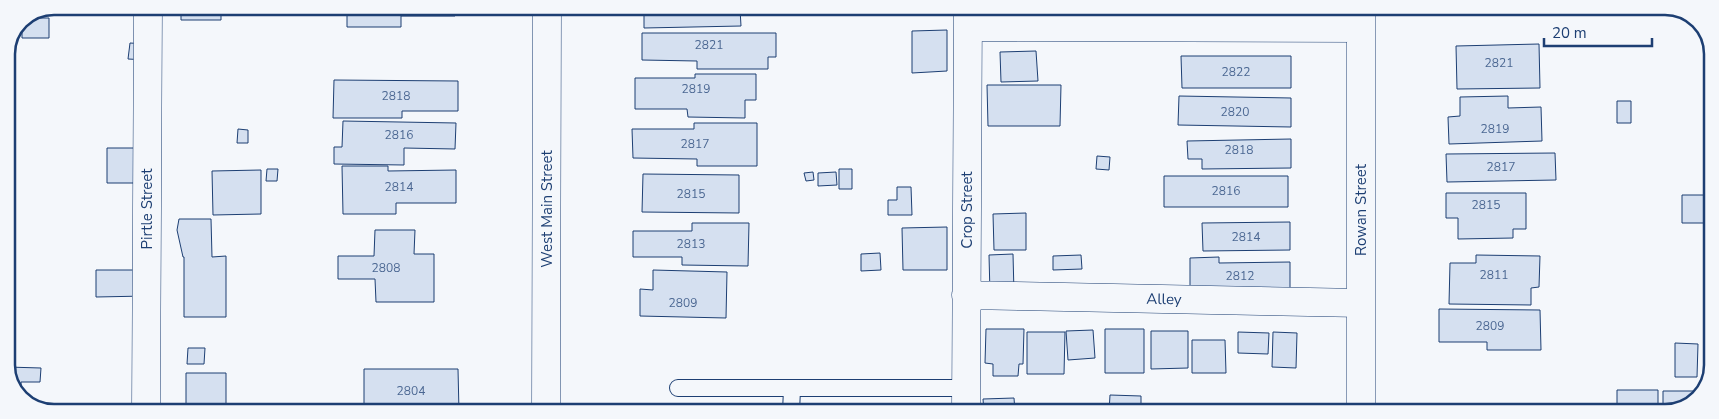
<svg xmlns="http://www.w3.org/2000/svg" width="1719" height="419" font-family="'Nunito Sans',sans-serif">
  <style>
    .building { fill: #d5e0f0; stroke: #1d3f73 }
    .lines { fill: none; stroke-linecap: round; stroke-linejoin: round }
    .lane-casing { stroke: #1d3f73; stroke-width: 18 }
    .street-casing { stroke: #1d3f73; stroke-width: 29 }
    .lane { stroke: #f4f7fb; stroke-width: 16 }
    .street { stroke: #f4f7fb; stroke-width: 28 }
    .labels { text-anchor: middle; stroke-width: 4; stroke-linejoin: round; paint-order: stroke }
    .number-label { font-size: 12px; fill: #4b6792 }
    .street-label { font-size: 15px; fill: #1d3f73; stroke: #f4f7fb }
    .rim { fill: none; stroke: #1d3f73; stroke-width: 2.5 }
  </style>
  <rect width="100%" height="100%" fill="#f4f7fb"/>
  <path class="building" d="M181 6H221V20H181Z
    M347 6H455V16H401V27H347Z
    M644 7H749V9H740L741 26 644 28Z
    M984 7H1028V15L984 16Z
    M1037 7H1060V18H1037Z
    M1162 7H1184V16H1162Z
    M1202 7H1225V17L1203 18Z
    M1244 7H1273V17L1244 18Z
    M1278 7H1297V16L1278 15Z
    M25 18H49V38H22V19Z
    M947 30V71L912 73V31Z
    M642 33H776V57H768V69H697V61L642 60Z
    M130 43 147 44V60L128 59Z
    M1539 44 1540 88 1457 89 1456 46Z
    M1036 51 1038 81 1001 82 1000 52Z
    M1181 56H1291V88H1182Z
    M695 74H756V100H745V118L688 117 687 109H635V78H695Z
    M334 80 458 81V111H402V118H333Z
    M987 85H1061L1060 126H988Z
    M1179 96 1291 98V127L1178 125Z
    M1508 96V108L1541 107 1542 141 1449 144 1448 117 1460 116V97Z
    M1617 101H1631V123H1617Z
    M343 121 456 123 455 149 404 148V165L334 164V147H342Z
    M694 123H757V166H697V159L633 158 632 129H694Z
    M238 129 248 130V143H237Z
    M1291 139V168L1202 169V159H1188L1187 141Z
    M107 148H137V183H107Z
    M1555 153 1556 180 1447 182 1446 154Z
    M1097 156 1110 157 1109 170 1096 169Z
    M342 166H388V171L456 170V203H396V214H343Z
    M267 169H278L277 181H266Z
    M839 169H852V189H839Z
    M261 170V214L213 215 212 171Z
    M813 172 814 180 806 181 804 173Z
    M836 172 837 185 818 186V173Z
    M643 174 739 175V213L642 212Z
    M1164 176H1288V207H1164Z
    M897 187H911L912 215H888V200H897Z
    M1446 193H1526V229H1513V238L1458 239V218H1446Z
    M1682 195H1712V223H1682Z
    M1026 213V250H994L993 214Z
    M179 219H211L212 257 226 256V317H184V257H183L177 230Z
    M1290 222V250L1203 251 1202 223Z
    M692 223H749L748 266 682 265V257H633V231H692Z
    M947 227V270H903L902 228Z
    M375 230H415L414 254H434V302H376L375 279H338V256H374Z
    M880 253 881 270 861 271V254Z
    M1013 254 1014 293 990 294 989 255Z
    M1081 255 1082 269 1053 270V256Z
    M1476 255 1540 256 1539 287 1531 288V305L1449 304 1450 263H1476Z
    M1704 255H1712V305H1705Z
    M1219 257V263L1290 262V290L1190 292V258Z
    M96 270H146V296L96 297Z
    M653 270 727 272 726 318 640 316V289L653 290Z
    M1439 309 1540 310 1541 350H1487V342H1439Z
    M986 329H1024L1023 364H1019L1018 376H993V364L985 363Z
    M1105 329H1144V373H1105Z
    M1093 330 1095 358 1068 360 1066 331Z
    M1151 331H1188V368L1151 369Z
    M1027 332H1065L1064 374H1027Z
    M1238 332 1269 333 1268 354 1238 353Z
    M1273 332 1297 333 1296 368 1272 367Z
    M1192 340H1225L1226 373H1192Z
    M1675 343 1698 344 1697 377H1675Z
    M188 348H205L204 364H187Z
    M7 367 41 368 40 382H21V398L18 397 7 371Z
    M364 369H458L459 412H364Z
    M186 373H226V412H186Z
    M1617 390H1658V413H1617Z
    M1663 391H1702L1696 401 1665 413H1663Z
    M1110 395 1141 396V412H1109Z
    M1014 398 1015 412H984L983 399Z
    M1406 406H1435V413H1406Z
    M1501 407H1524V413H1501Z
    M1035 408H1057V412H1035Z
    M1275 409H1304V413H1275Z"/>
  <g class="lines">
    <defs>
      <path id="lane" d="M678 388H966
        M791 412 792 389"/>
      <path id="street" d="M1361 7V413
        M968 27 1361 28
        M966 295 1361 303
        M146 412 148 6
        M546 412 547 7
        M966 412 968 7"/>
    </defs>
    <use href="#lane" class="lane-casing"/>
    <use href="#street" class="street-casing"/>
    <use href="#lane" class="lane"/>
    <use href="#street" class="street"/>
  </g>
  <g class="labels">
    <g class="number-label">
      <text x="709" y="49">2821</text>
      <text x="1499" y="67">2821</text>
      <text x="1236" y="76">2822</text>
      <text x="696" y="93">2819</text>
      <text x="396" y="100">2818</text>
      <text x="1235" y="116">2820</text>
      <text x="1495" y="133">2819</text>
      <text x="399" y="139">2816</text>
      <text x="695" y="148">2817</text>
      <text x="1239" y="154">2818</text>
      <text x="1501" y="171">2817</text>
      <text x="399" y="191">2814</text>
      <text x="1226" y="195">2816</text>
      <text x="691" y="198">2815</text>
      <text x="1486" y="209">2815</text>
      <text x="1246" y="241">2814</text>
      <text x="691" y="248">2813</text>
      <text x="386" y="272">2808</text>
      <text x="1494" y="279">2811</text>
      <text x="1240" y="280">2812</text>
      <text x="683" y="307">2809</text>
      <text x="1490" y="330">2809</text>
      <text x="411" y="395">2804</text>
    </g>
    <g class="street-label">
      <text transform="translate(147 209) rotate(-90)" y="5">Pirtle Street</text>
      <text transform="translate(547 209) rotate(-90)" y="5">West Main Street</text>
      <text transform="translate(967 210) rotate(-90)" y="5">Crop Street</text>
      <text transform="translate(1361 210) rotate(-90)" y="5">Rowan Street</text>
      <text transform="translate(1164 299) rotate(1)" y="5">Alley</text>
    </g>
  </g>
  <path d="M0 0H1719V419H0ZM54 15H1665A39 39 0 0 1 1704 54V365A39 39 0 0 1 1665 404H54A39 39 0 0 1 15 365V54A39 39 0 0 1 54 15Z" fill="#f4f7fb" fill-rule="evenodd"/>
  <path class="rim" d="M54 15H1665A39 39 0 0 1 1704 54V365A39 39 0 0 1 1665 404H54A39 39 0 0 1 15 365V54A39 39 0 0 1 54 15Z"/>
  <path d="M1544 38v8h108v-8" fill="none" stroke="#1d3f73" stroke-width="2.5"/>
  <text x="1552" y="38" font-size="15" fill="#1d3f73" stroke="#f4f7fb" stroke-width="4" paint-order="stroke">20 m</text>
</svg>
